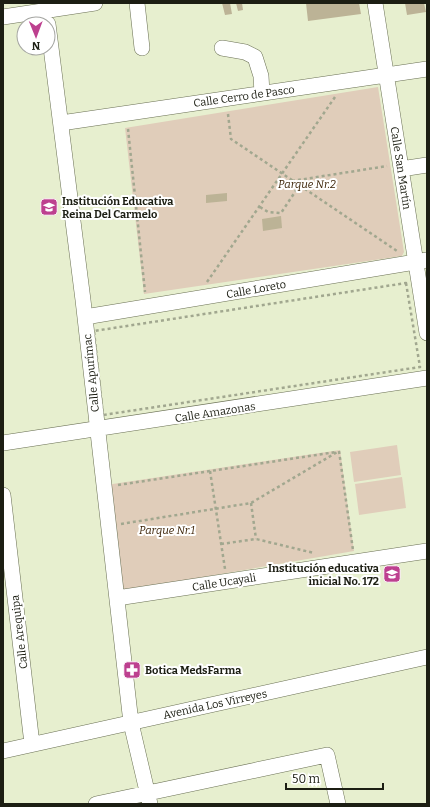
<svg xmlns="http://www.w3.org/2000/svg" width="430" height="807" font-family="Bitter,serif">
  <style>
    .green { fill: #e0cdba }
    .building { fill: #bcb396 }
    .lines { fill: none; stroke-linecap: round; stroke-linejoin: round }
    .minor-casing { stroke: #6a7054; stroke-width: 16 }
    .path { stroke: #a1a78f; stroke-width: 2.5; stroke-dasharray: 3 3; stroke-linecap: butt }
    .minor { stroke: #fff; stroke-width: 15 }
    .labels { text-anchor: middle; stroke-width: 4; stroke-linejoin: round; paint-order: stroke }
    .street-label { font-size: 11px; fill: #1c1e13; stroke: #fff }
    .park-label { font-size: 11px; font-style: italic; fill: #3c2306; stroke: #fff }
    .poi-label { font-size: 11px; font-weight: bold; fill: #1c1e13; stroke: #fff; text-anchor: start }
  </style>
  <rect width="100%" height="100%" fill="#e7efcf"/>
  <path class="green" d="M378 87 404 252 402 256 144 294 125 128Z
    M397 445 401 475 354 482 350 452Z
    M340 450 354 551 123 591 106 485Z
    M402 477 406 508 359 515 355 484Z"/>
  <path class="building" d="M222 3H230L232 14 225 15Z
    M236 3H242L243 10 238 11Z
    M306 3H359L361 14 308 21Z
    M405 3H424L426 12 407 15Z
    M227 193V201L206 203V195Z
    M281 216 282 228 263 231 262 219Z"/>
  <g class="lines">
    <defs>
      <path id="minor" d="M137 3 142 48
        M375 3 427 333
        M3 17 95 3
        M48 24 83 300 131 723 150 804
        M222 48 245 52 255 57 261 76 262 93
        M61 123 427 69
        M401 169 427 165
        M85 317 427 260
        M3 443 427 378
        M3 495 32 744
        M117 598 427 551
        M3 751 427 657
        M96 804 327 755 338 804"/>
    </defs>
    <use href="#minor" class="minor-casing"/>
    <path class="path" d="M228 114 231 139 397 251
      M128 129 145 292
      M292 181 387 166
      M260 207 268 212 281 213 299 186
      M207 282 335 97
      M406 283 420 367 103 415 94 331Z
      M339 451 353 550
      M210 471 225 569
      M118 485 336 452
      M251 503 256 539
      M121 524 251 503 339 451
      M221 544 256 539 314 553"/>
    <use href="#minor" class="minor"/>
  </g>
  <defs>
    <symbol id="school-square" viewBox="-11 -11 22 22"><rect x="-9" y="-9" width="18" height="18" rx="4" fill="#bd408f" stroke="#fff"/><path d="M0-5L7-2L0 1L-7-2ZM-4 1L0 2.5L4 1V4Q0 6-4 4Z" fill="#fff"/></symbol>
    <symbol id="pharmacy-square" viewBox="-11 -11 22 22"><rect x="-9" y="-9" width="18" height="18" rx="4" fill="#bd408f" stroke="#fff"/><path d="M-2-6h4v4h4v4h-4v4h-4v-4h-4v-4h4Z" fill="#fff"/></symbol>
  </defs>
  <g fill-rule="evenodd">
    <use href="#school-square" x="39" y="197" width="20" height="20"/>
    <use href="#school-square" x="382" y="564" width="20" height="20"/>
    <use href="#pharmacy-square" x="122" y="660" width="20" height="20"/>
  </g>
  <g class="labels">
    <g class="street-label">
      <text transform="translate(244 96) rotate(-8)" y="4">Calle Cerro de Pasco</text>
      <text transform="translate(401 168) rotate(81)" y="4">Calle San Martín</text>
      <text transform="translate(256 289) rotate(-10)" y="4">Calle Loreto</text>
      <text transform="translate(91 373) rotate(-96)" y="4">Calle Apurímac</text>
      <text transform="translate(215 412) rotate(-9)" y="4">Calle Amazonas</text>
      <text transform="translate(224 582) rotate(-9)" y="4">Calle Ucayali</text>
      <text transform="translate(19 632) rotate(-97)" y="4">Calle Arequipa</text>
      <text transform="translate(215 704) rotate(-12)" y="4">Avenida Los Virreyes</text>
    </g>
    <g class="park-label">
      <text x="307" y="188">Parque Nr.2</text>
      <text x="167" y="534">Parque Nr.1</text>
    </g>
    <g class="poi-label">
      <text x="62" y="205">Institución Educativa<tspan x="62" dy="13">Reina Del Carmelo</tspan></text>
      <text x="379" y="572" text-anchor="end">Institución educativa<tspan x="379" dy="13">inicial No. 172</tspan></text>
      <text x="145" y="674">Botica MedsFarma</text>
    </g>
  </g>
  <rect width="430" height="807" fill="none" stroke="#1c1e13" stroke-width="8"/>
  <g transform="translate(36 36) rotate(179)"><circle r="19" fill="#ffffff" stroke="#a4a5a1"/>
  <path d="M0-3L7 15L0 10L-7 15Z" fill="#bd408f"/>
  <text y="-6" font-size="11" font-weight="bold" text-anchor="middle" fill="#1c1e13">N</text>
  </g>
  <path d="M286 783v6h97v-6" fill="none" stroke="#1c1e13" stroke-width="2"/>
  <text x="292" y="783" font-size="12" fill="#1c1e13" stroke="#ffffff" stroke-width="3" paint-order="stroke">50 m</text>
</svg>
